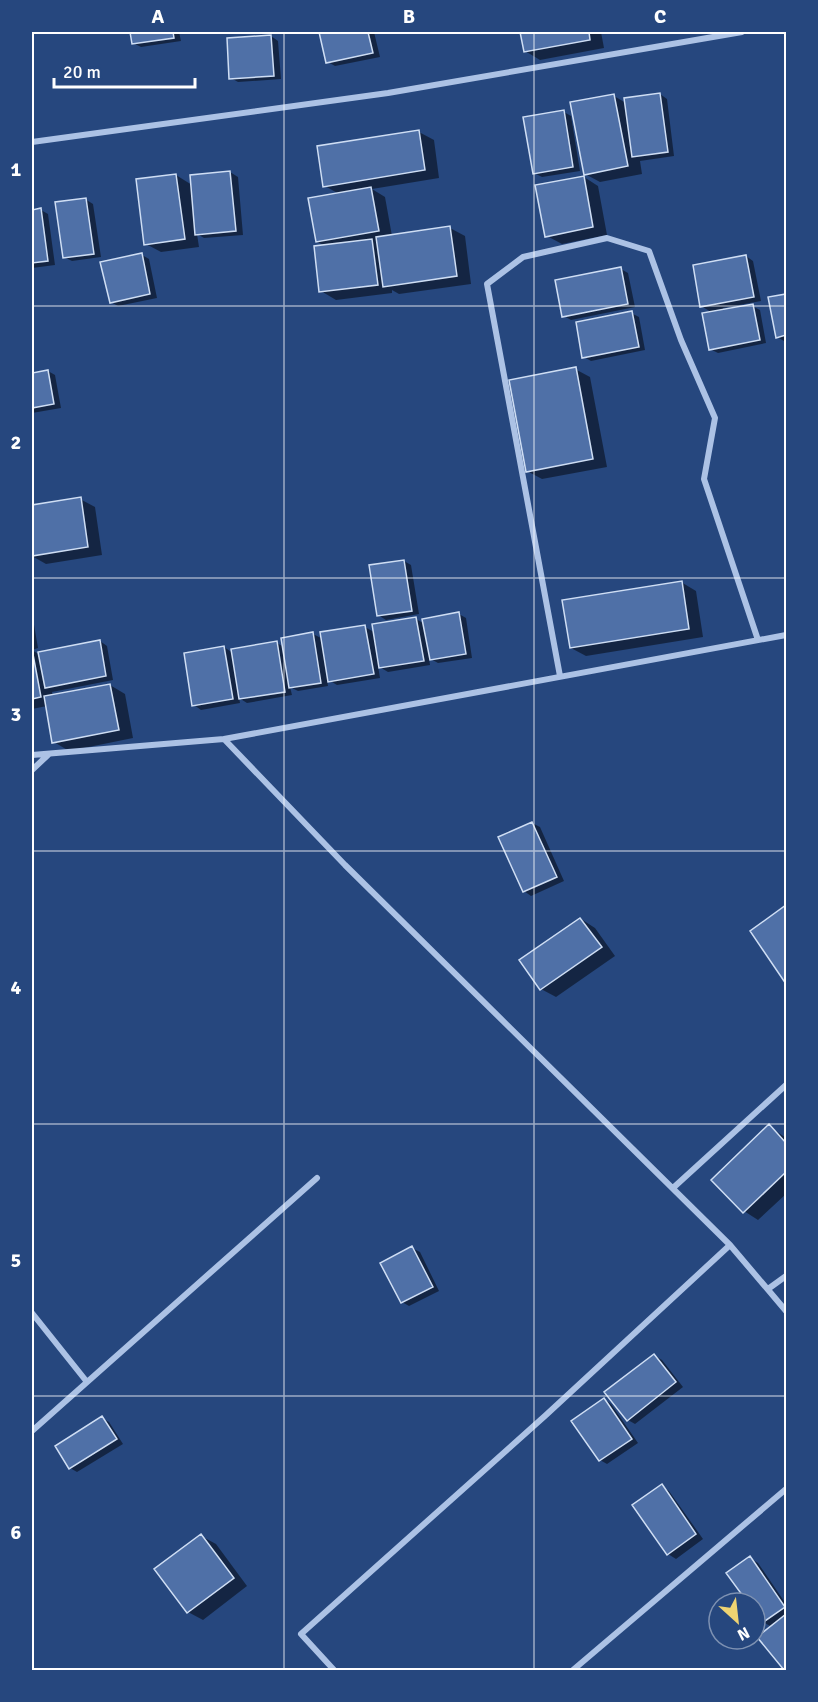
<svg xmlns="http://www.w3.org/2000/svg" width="818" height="1702" font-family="Signika,sans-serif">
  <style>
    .shadow { fill: #0007 }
    .building { fill: #4f70a7; stroke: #cfdef4; stroke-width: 1.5 }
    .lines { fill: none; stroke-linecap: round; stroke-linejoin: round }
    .minor { stroke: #acc2e5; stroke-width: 6 }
    .grid { fill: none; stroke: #fff; stroke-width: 1.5; stroke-opacity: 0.55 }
    .neatline { fill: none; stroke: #fff; stroke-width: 2 }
    .grid-label { font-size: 20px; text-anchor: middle; font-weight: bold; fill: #fff }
  </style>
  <rect width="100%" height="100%" fill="#26477e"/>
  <path class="shadow" d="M132 32H179L181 41 141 47 133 43Z
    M321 32H374L380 57 335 66 328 62Z
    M522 32H601L604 48 540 60 525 51Z
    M271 36 278 41 281 79 238 82 231 78Z
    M660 94 667 99 674 156 640 161 642 174 600 182 585 174 614 96 626 103Z
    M564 112 571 116 580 171 542 177 534 173Z
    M419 132 434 140 439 178 372 189 385 197 392 236 450 228 465 236 471 284 399 294 392 290V293L336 300 321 291 326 246 317 242 339 194 325 186Z
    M230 172 238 177 243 235 204 238 197 234 199 247 161 252 146 244 176 175 192 185Z
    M584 177 598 186 607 235 562 244 547 236Z
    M85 199 93 204 101 257 72 261 64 257Z
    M41 210 48 214 55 265 32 268V211Z
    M142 255 149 259 157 298 118 306 111 302Z
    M746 256 753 261 761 301 723 308V311L752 306 760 310 766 343 718 353 710 349 713 313 701 306Z
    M621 269 628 273 635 307 571 320 564 316Z
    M786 296V340L784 341 777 337 770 299Z
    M631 313 639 317 645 350 591 361 584 357Z
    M575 369 590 377 607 467 542 479 527 471Z
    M48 371 55 375 61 408 32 413V374Z
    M80 499 95 507 102 555 46 564 32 556V507Z
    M404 561 411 565 419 614 386 620 378 615Z
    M681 582 696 591 703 637 586 656 571 648Z
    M32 613 38 648 32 650V612Z
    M459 614 466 618 472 658 438 663 429 658 430 665 388 672 378 666 380 678 337 685 327 679 328 686 298 691 290 687 292 695 247 703 239 698 240 703 201 710 194 705 224 647 233 653 277 643 284 647 313 634 323 639 365 627 374 632 416 619 425 624Z
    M100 641 107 646 113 680 52 692 53 696 110 685 125 694 133 738 69 751 54 742 47 706 32 709V650L40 655Z
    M532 823 540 827 564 881 531 896 524 891Z
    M786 907V981L752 931Z
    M581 919 595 928 615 956 556 997 541 989Z
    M769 1126 786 1138V1194L758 1220 744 1211Z
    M412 1248 420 1252 439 1291 409 1306 402 1302Z
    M654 1355 662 1360 683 1387 635 1424 628 1420Z
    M604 1399 611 1404 638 1443 607 1464 600 1460Z
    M102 1418 109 1422 123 1444 77 1472 70 1468Z
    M662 1486 669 1491 703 1539 676 1559 668 1554 635 1506Z
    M201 1536 216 1544 247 1586 203 1620 188 1612Z
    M750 1558 758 1563 786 1604V1670L759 1637 772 1627 763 1622 755 1611V1603H749Z"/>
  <path class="building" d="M130 32H173L174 38 132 44Z
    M319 32H368L373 53 326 63Z
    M520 32H589L590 40 524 52Z
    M271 35 274 76 229 79 227 38Z
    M660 93 668 152 632 157 624 98Z
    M614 94 628 166 584 175 570 102Z
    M564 110 573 167 533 174 523 117Z
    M419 130 425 170 323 187 317 146Z
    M230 171 236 231 195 235 190 175Z
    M176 174 185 239 144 245 136 179Z
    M584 176 593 227 545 237 535 185Z
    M371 187 379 231 316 242 308 198Z
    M86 198 94 254 63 258 55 202Z
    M41 208 48 261 32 263V210Z
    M450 226 457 276 383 287 376 237Z
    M372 239 378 285 319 292 314 246Z
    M142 253 150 294 110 303 100 262Z
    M746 255 754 297 700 307 693 265Z
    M621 267 628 304 562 317 555 280Z
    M786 294V335L776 338 768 297Z
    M753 304 760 340 709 350 702 313Z
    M632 311 639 347 582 358 576 322Z
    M576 367 593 459 526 472 509 380Z
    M48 370 54 404 32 408V373Z
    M81 497 88 547 32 556V505Z
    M404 560 412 611 377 616 369 565Z
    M682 581 689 629 570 648 562 600Z
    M459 612 466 654 430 660 422 619Z
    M416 617 424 661 379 668 372 624Z
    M365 625 374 674 328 682 320 632Z
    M313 632 321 683 289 688 281 638Z
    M100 640 106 676 45 688 38 652Z
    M277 641 285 692 239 699 231 649Z
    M224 646 233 699 192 706 184 653Z
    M32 649 41 697 32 699Z
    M110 684 119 730 52 743 44 696Z
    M532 822 557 877 523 892 498 837Z
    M786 905V984L750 931Z
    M580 918 602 947 540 990 519 960Z
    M769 1124 786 1143V1172L743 1213 711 1180Z
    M412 1246 433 1287 401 1303 380 1263Z
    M654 1354 676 1382 627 1421 604 1392Z
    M604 1398 632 1439 599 1461 571 1421Z
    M102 1416 117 1439 69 1469 55 1446Z
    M662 1484 696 1534 667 1555 632 1505Z
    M201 1534 234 1578 187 1613 154 1569Z
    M750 1556 785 1607 762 1623 755 1613V1603H748L726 1573Z
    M786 1614V1670H784L757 1637Z"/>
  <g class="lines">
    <path class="minor" d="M32 142 388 93 742 32
      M560 676 487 284 523 257 607 238 649 251 681 340 715 418 704 479 758 640
      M224 739 786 635
      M32 755 224 739 345 865 730 1245 786 1311
      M32 770 49 754
      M673 1188 786 1085
      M768 1289 786 1276
      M32 1313 87 1382
      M32 1431 317 1178
      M334 1670 301 1634 546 1415 730 1245
      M573 1670 786 1489"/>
  </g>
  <path class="grid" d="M284 32V1670M534 32V1670M32 306H786M32 578H786M32 851H786M32 1124H786M32 1396H786"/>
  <rect width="818" height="1702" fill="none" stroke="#26477e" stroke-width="66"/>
  <g transform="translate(737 1621) rotate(153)"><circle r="28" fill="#26477e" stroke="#7d91b2" stroke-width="1.5"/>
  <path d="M0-4.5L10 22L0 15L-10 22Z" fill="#eed372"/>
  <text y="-9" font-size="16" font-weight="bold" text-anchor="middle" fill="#ffffff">N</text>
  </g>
  <path d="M54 78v9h141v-9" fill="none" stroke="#ffffff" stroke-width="3"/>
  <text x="63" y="78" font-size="18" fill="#ffffff" stroke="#26477e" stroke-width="4.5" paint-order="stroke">20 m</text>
  <rect x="33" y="33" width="752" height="1636" class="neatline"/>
  <g class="grid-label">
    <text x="158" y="23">A</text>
    <text x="409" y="23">B</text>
    <text x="660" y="23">C</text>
    <text x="16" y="176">1</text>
    <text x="16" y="449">2</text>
    <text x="16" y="721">3</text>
    <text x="16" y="994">4</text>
    <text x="16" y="1267">5</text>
    <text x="16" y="1539">6</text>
  </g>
</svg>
